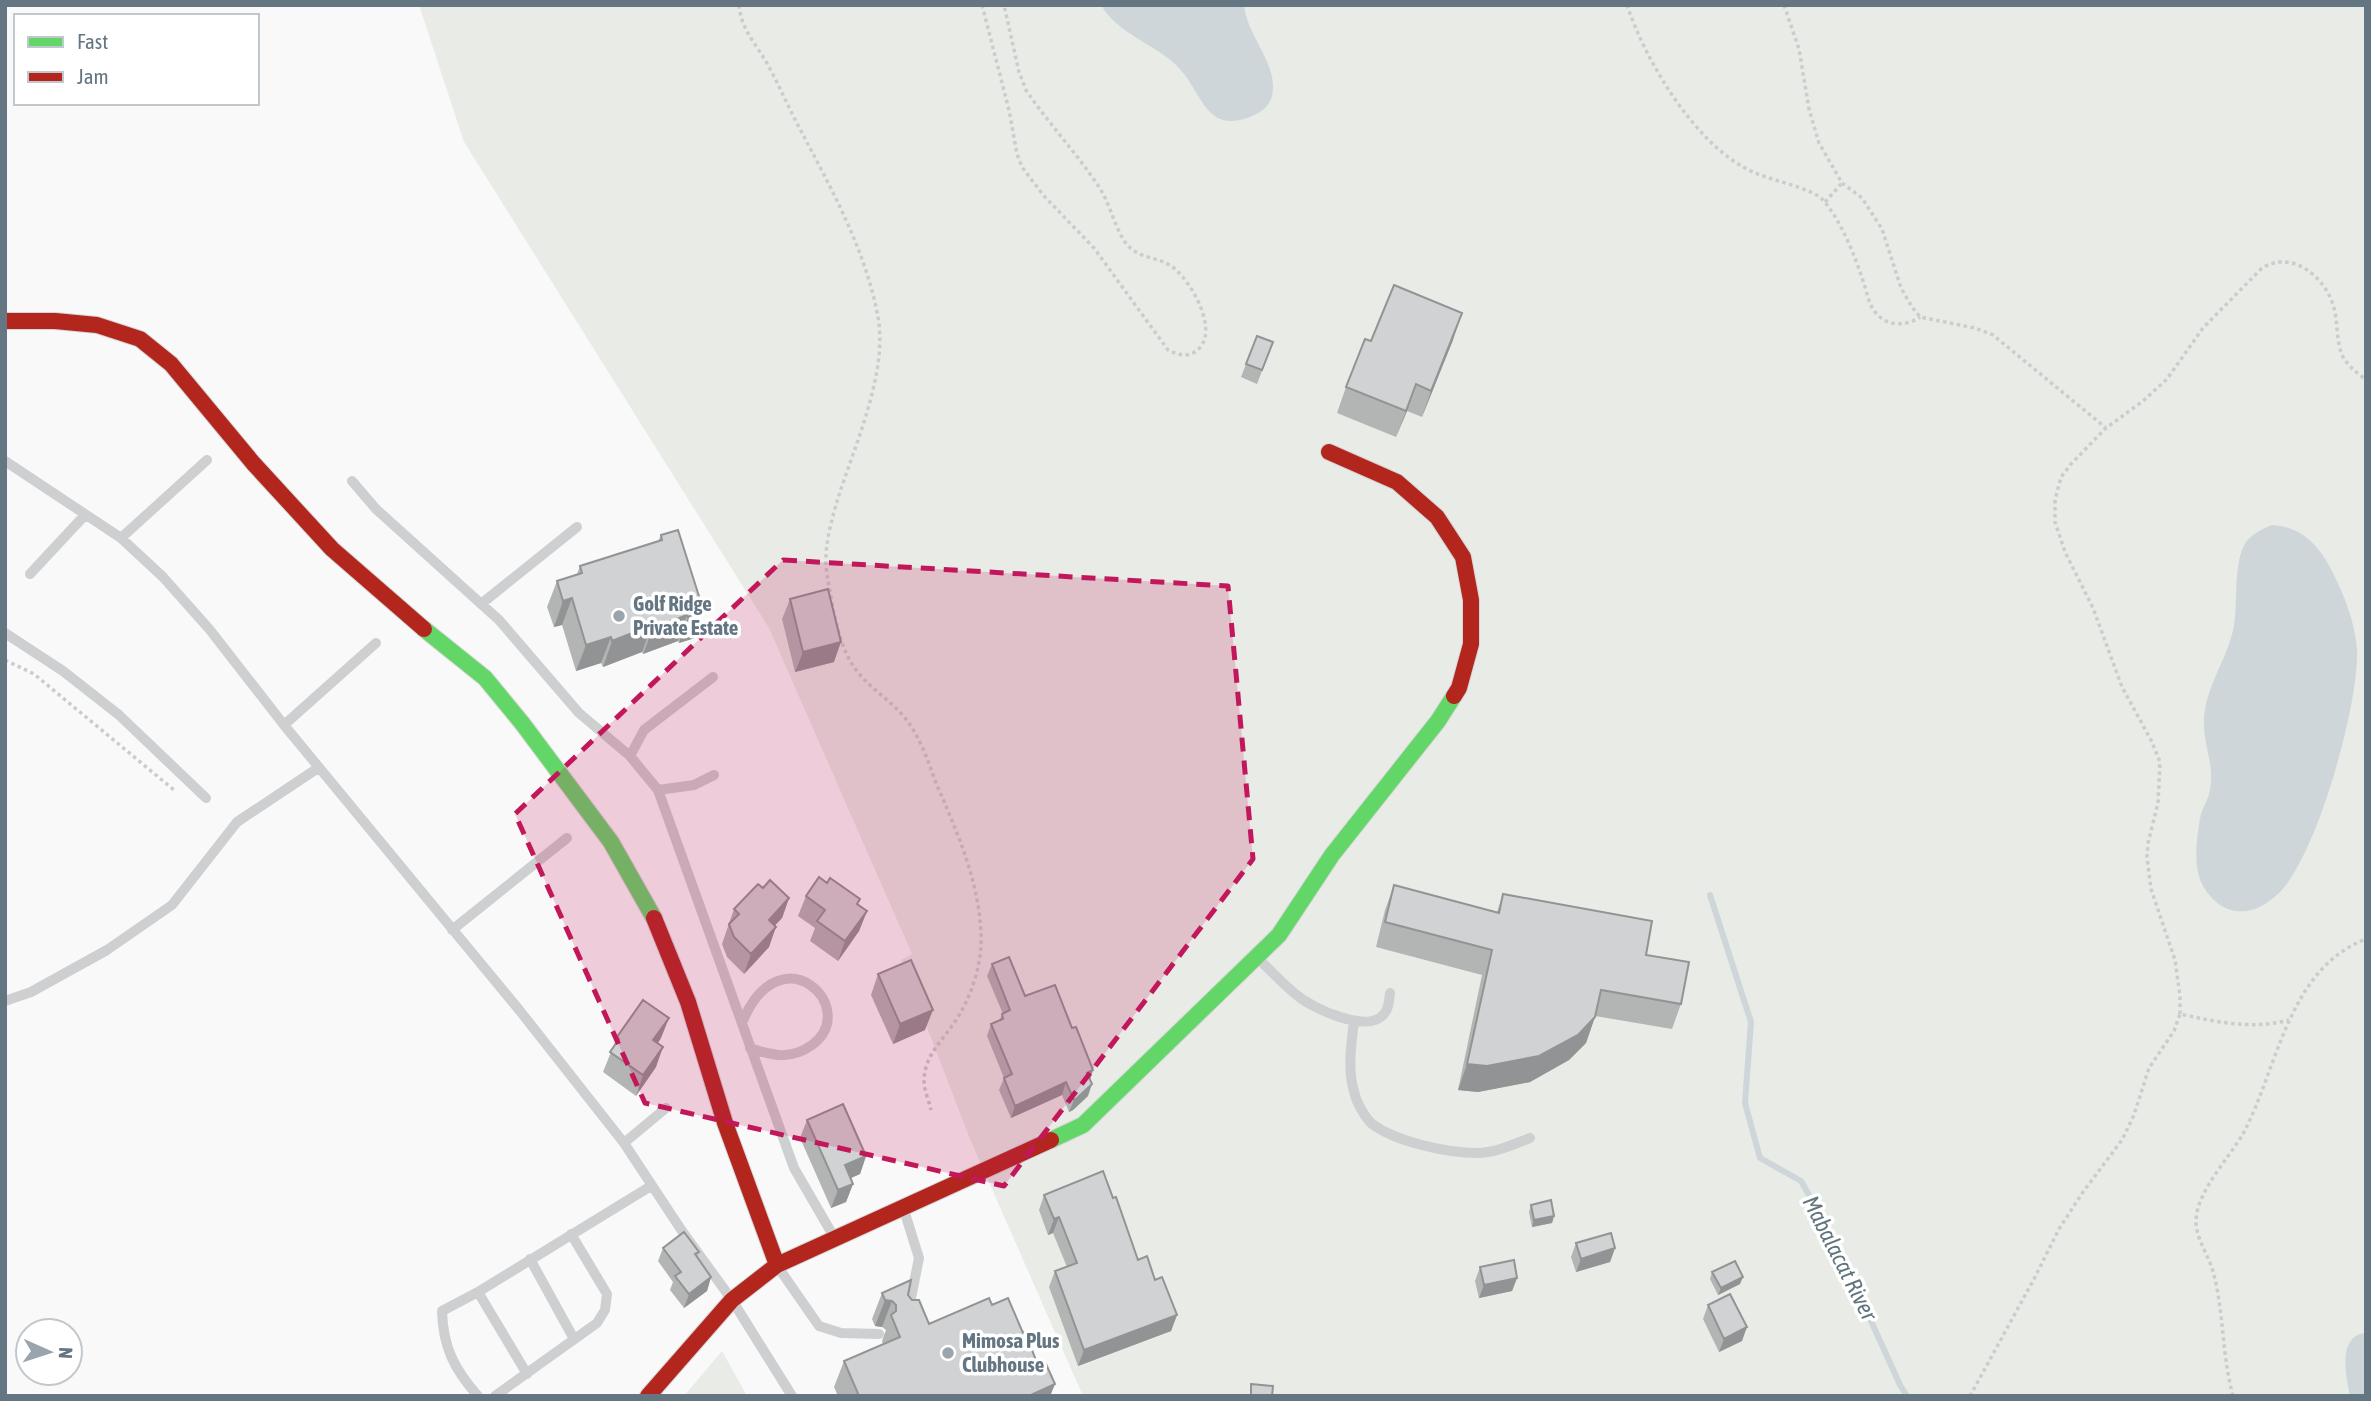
<svg xmlns="http://www.w3.org/2000/svg" width="2371" height="1401" font-family="'Asap Condensed',sans-serif">
  <style>
    .green { fill: #e8ebe6 }
    .water { fill: #ced6d9 }
    .lines { fill: none; stroke-linecap: round; stroke-linejoin: round }
    .stream { stroke: #ced6d9; stroke-width: 6 }
    .fast-casing { stroke: #d5d6d7; stroke-width: 18 }
    .jam-casing { stroke: #d5d6d7; stroke-width: 18 }
    .path { stroke: #cbcccd; stroke-width: 3.5; stroke-dasharray: 3.5 3.5; stroke-linecap: butt }
    .lane { stroke: #cecfd0; stroke-width: 10 }
    .fast { stroke: #63d668; stroke-width: 16 }
    .jam { stroke: #b3261e; stroke-width: 16 }
    .wall { fill: #b3b5b5 }
    .shaded-wall { fill: #929394 }
    .building { fill: #d0d2d3; stroke: #929394; stroke-width: 2 }
    .marked { fill: #c2185b; fill-opacity: 0.2; stroke: #c2185b; stroke-width: 5; stroke-dasharray: 14 9; stroke-linejoin: round }
    .poi-dot { fill: #99a4ac; stroke: #fff; stroke-width: 2.5 }
    .labels { text-anchor: middle; stroke-width: 7; stroke-linejoin: round; paint-order: stroke }
    .poi-label { font-size: 21px; font-weight: bold; fill: #657683; stroke: #fff; text-anchor: start }
    .water-label { font-size: 23px; font-style: italic; fill: #60757c; stroke: #fff }
  </style>
  <rect width="100%" height="100%" fill="#f9f9f9"/>
  <path class="green" d="M419 5H2366V1396H1083L970 1139 901 960 912 954 769 628 464 142Z
    M722 1351 747 1396H684Z"/>
  <path class="water" d="M1101 5H1244C1247 37 1279 64 1272 96 1269 107 1260 113 1250 117 1204 135 1202 89 1176 65 1153 43 1118 34 1101 5Z
    M2272 525C2304 527 2321 548 2334 575 2346 600 2355 623 2357 650 2359 704 2317 857 2278 894 2266 905 2253 913 2236 911 2220 909 2208 896 2201 882 2193 864 2197 833 2201 814 2204 805 2209 798 2210 789 2215 766 2203 744 2204 721 2205 686 2228 659 2234 626 2238 604 2233 561 2246 542 2252 534 2262 529 2272 525Z
    M2366 1333V1396H2350C2346 1377 2337 1335 2366 1333Z"/>
  <g class="lines">
    <path class="stream" d="M1710 895 1751 1022 1745 1103 1760 1158 1801 1181 1834 1239 1900 1385 1907 1396"/>
    <defs>
      <path id="fast" d="M424 629 485 678 522 723 611 842 654 918
        M1051 1140 1083 1125 1279 935 1332 855 1438 721 1454 696"/>
      <path id="jam" d="M5 321H55L97 325 140 339 171 364 253 463 332 549 424 629
        M1329 452 1397 482 1437 517 1463 557 1471 600V644L1459 688 1454 696
        M654 918 688 1002 725 1123 777 1265
        M648 1396 732 1300 777 1265 1051 1140"/>
    </defs>
    <use href="#fast" class="fast-casing"/>
    <use href="#jam" class="jam-casing"/>
    <path class="path" d="M739 5C741 31 759 47 770 69 781 89 789 109 800 129 831 188 866 251 878 317 888 372 855 445 838 498 831 522 823 549 827 575 833 608 838 651 861 676 878 695 899 706 912 728 923 745 929 764 936 783 957 832 978 878 981 932 983 962 971 999 954 1023 941 1042 924 1057 924 1081 924 1090 929 1101 931 1110
      M982 5 1009 110 1017 154 1022 167 1044 196 1094 248 1168 350C1176 354 1185 357 1193 353 1224 337 1191 279 1171 266 1156 256 1137 259 1125 242 1113 224 1110 202 1097 184 1075 151 1048 123 1026 90L1019 72 1004 5
      M1627 5C1645 60 1693 140 1745 168 1768 181 1797 183 1820 197 1839 215 1856 258 1864 284 1868 296 1869 308 1880 317 1891 327 1909 325 1920 317
      M1784 5 1799 49 1809 109 1819 143 1842 183 1862 198 1882 229 1901 288 1912 307 1920 317 1975 328 1993 335 2106 428
      M1825 202 1842 183
      M5 660 34 674 174 790
      M2180 1014V996L2175 960 2151 889 2147 857 2148 843 2158 803 2160 762 2151 740 2122 687 2093 608 2065 552 2055 522V500L2061 477 2071 464 2106 428 2143 401 2167 379 2203 328 2261 269C2291 248 2326 277 2334 308 2338 324 2336 342 2343 357 2349 367 2357 373 2366 380
      M1970 1396 2034 1279 2059 1229 2083 1192 2122 1140 2134 1115 2149 1068 2174 1031 2180 1014C2217 1022 2252 1030 2289 1020
      M2233 1396C2222 1356 2224 1315 2214 1275 2210 1257 2195 1238 2196 1220 2197 1191 2230 1157 2244 1132 2278 1067 2288 969 2366 939"/>
    <path class="lane" d="M5 461 121 538 163 577 210 630 284 725 520 1011 624 1143 682 1231 732 1300 792 1396
      M352 481 376 509 499 620 579 713 630 756 658 790 794 1168 834 1237
      M121 538 207 460
      M30 574 85 515
      M481 604 577 527
      M5 633 63 671 119 715 206 798
      M284 725 376 643
      M630 756 644 730 713 677
      M658 790 694 785 714 775
      M452 930 567 838
      M1257 958C1271 970 1283 985 1298 996 1314 1009 1368 1034 1384 1014 1389 1009 1389 1000 1390 993
      M5 1001 31 992 107 950 172 905 237 822 318 768
      M1354 1021C1351 1047 1347 1070 1355 1095 1357 1103 1365 1117 1371 1123 1395 1142 1448 1153 1478 1153 1495 1153 1514 1144 1530 1138
      M742 1023C780 929 862 1008 812 1045 791 1060 773 1056 750 1048
      M624 1143 666 1108
      M904 1210 919 1258 908 1313
      M530 1259 574 1339
      M778 1267 819 1326 841 1333 879 1334
      M478 1292 527 1374
      M478 1396C454 1369 443 1347 442 1311L478 1292 651 1186
      M495 1396 597 1323 605 1310 607 1294 571 1234"/>
    <use href="#fast" class="fast"/>
    <use href="#jam" class="jam"/>
  </g>
  <path class="wall" d="M1257 336 1273 342 1257 384 1241 377Z
    M1453 340 1422 417 1407 411 1396 437 1337 413 1346 387 1371 341Z
    M661 535 704 612 695 638 679 643 678 641 643 654 642 652 603 667 601 663 576 671 562 625 554 627 547 607 557 581 577 574 580 566 658 541Z
    M790 599 834 662 795 672 782 619Z
    M1394 885 1497 912 1503 894 1646 955 1681 1004 1672 1029 1595 1016 1586 1043 1569 1060 1530 1082 1478 1092 1458 1090 1482 975 1376 947 1385 910Z
    M763 888 789 898 782 918 775 925 769 947 744 974 727 957 722 944 734 909Z
    M806 896 858 905 867 911 859 931 838 961 810 941 815 928 798 916Z
    M992 964 1025 996 1072 1028 1093 1070 1090 1080 1088 1096 1073 1110 1069 1112 1062 1095 1011 1118 999 1090 1004 1078 987 1036 991 1024 999 1020 1003 1014 987 976Z
    M878 974 925 1030 893 1044 871 995Z
    M617 1037 661 1038 658 1043 656 1067 636 1096 603 1072Z
    M807 1120 866 1156 860 1174 850 1178 853 1184 846 1202 831 1208 800 1138Z
    M1044 1195 1138 1260 1155 1280 1177 1315 1171 1331 1078 1366 1049 1287 1055 1271 1067 1267 1053 1233 1048 1235 1039 1210Z
    M1531 1205 1554 1216 1552 1223 1532 1227 1529 1212Z
    M1576 1243 1615 1248 1610 1262 1576 1272 1571 1257Z
    M663 1248 699 1252 697 1257 711 1277 707 1291 684 1308 670 1290 673 1282 658 1261Z
    M1480 1267 1517 1278 1512 1291 1479 1298 1475 1281Z
    M1712 1272 1740 1284 1718 1295 1710 1279Z
    M882 1293 908 1295 929 1324 992 1305 1023 1333 1039 1368 1055 1384 1050 1396H838L834 1387 844 1361 883 1344 882 1341 886 1330 882 1327 875 1326 872 1319Z
    M1708 1305 1742 1341 1719 1352 1703 1319Z"/>
  <path class="shaded-wall" d="M1462 313 1453 340 1422 417 1431 391Z
    M1416 384 1407 411 1396 437 1406 411Z
    M572 598 562 625 554 627 563 601Z
    M704 612 695 638 679 643 688 617Z
    M687 615 678 641 643 654 653 628Z
    M652 625 642 652 603 667 612 641Z
    M611 637 601 663 576 671 586 645Z
    M841 642 834 662 795 672 803 652Z
    M789 898 782 918 761 940 769 920Z
    M867 911 859 931 838 961 845 941Z
    M776 927 769 947 744 974 751 954Z
    M933 1010 925 1030 893 1044 900 1024Z
    M1595 1017 1586 1043 1569 1060 1530 1082 1478 1092 1458 1090 1467 1064Z
    M669 1018 661 1038 646 1060 653 1040Z
    M663 1047 656 1067 636 1096 643 1075Z
    M1093 1070 1089 1082 1087 1073Z
    M1066 1082 1062 1095 1011 1118 1015 1106Z
    M1092 1084 1088 1096 1073 1110 1069 1112 1074 1100Z
    M866 1156 860 1174 838 1184 845 1165Z
    M853 1184 846 1202 831 1208 838 1190Z
    M1554 1216 1552 1223 1532 1227 1534 1220Z
    M1059 1217 1053 1233 1048 1235 1054 1219Z
    M1615 1248 1610 1262 1576 1272 1581 1259Z
    M711 1277 707 1291 684 1308 689 1294Z
    M1743 1277 1740 1284 1718 1295 1721 1288Z
    M1517 1278 1512 1291 1479 1298 1484 1285Z
    M885 1300 892 1301 882 1327 875 1326Z
    M1177 1315 1171 1331 1078 1366 1084 1350Z
    M1747 1327 1742 1341 1719 1352 1724 1339Z
    M1055 1384 1050 1396H1030L1031 1395Z"/>
  <path class="building" d="M1394 285 1462 313 1431 391 1416 384 1406 411 1346 387 1365 339 1371 341Z
    M1257 336 1273 342 1262 370 1246 364Z
    M678 530 704 612 688 617 687 615 653 628 652 625 612 641 611 637 586 645 572 598 563 601 557 581 582 573 580 566 662 540 661 535Z
    M828 589 841 642 803 652 790 599Z
    M819 877 827 883 830 878 860 899 857 904 867 911 845 941 817 921 825 910 806 896Z
    M770 880 789 898 769 920 776 927 751 954 734 937 729 924 739 914 734 909 758 884 763 888Z
    M1394 885 1499 913 1503 894 1652 921 1646 955 1689 962 1681 1004 1601 990 1595 1017 1578 1035 1539 1056 1487 1066 1467 1064 1492 950 1385 922Z
    M1009 957 1025 996 1055 985 1072 1028 1076 1027 1093 1070 1087 1073 1092 1084 1077 1098 1074 1100 1066 1082 1015 1106 1004 1078 1012 1074 991 1024 1003 1019 1002 1014 1010 1010 992 964Z
    M911 960 933 1010 900 1024 878 974Z
    M643 1000 669 1018 653 1040 663 1047 643 1075 610 1052 619 1039 617 1037Z
    M843 1104 866 1156 845 1165 853 1184 838 1190 807 1120Z
    M1103 1171 1113 1198 1116 1197 1138 1260 1147 1256 1155 1280 1162 1277 1177 1315 1084 1350 1055 1271 1077 1263 1059 1217 1054 1219 1044 1195Z
    M1551 1200 1554 1216 1534 1220 1531 1205Z
    M684 1232 699 1252 695 1254 711 1277 689 1294 675 1276 681 1272 663 1248Z
    M1611 1233 1615 1248 1581 1259 1576 1243Z
    M1514 1260 1517 1278 1484 1285 1480 1267Z
    M1735 1261 1743 1277 1721 1288 1712 1272Z
    M911 1280 908 1295 912 1300H919L929 1324 989 1298 992 1305 1008 1298 1023 1333 1025 1332 1039 1368 1046 1364 1055 1384 1031 1395V1396H859L844 1361 900 1337 891 1315 896 1311V1305L892 1301 885 1300 882 1293Z
    M1730 1294 1747 1327 1724 1339 1708 1305Z
    M1251 1384 1273 1386 1272 1396H1251Z"/>
  <path class="marked" d="M783 560 1228 586 1253 859 1004 1186 645 1103 515 814Z"/>
  <g class="poi-dot">
    <circle cx="619" cy="616" r="7"/>
    <circle cx="948" cy="1353" r="7"/>
  </g>
  <g class="labels">
    <g class="poi-label">
      <text x="633" y="611">Golf Ridge<tspan x="633" dy="24">Private Estate</tspan></text>
      <text x="962" y="1348">Mimosa Plus<tspan x="962" dy="24">Clubhouse</tspan></text>
    </g>
    <g class="water-label">
      <text transform="translate(1840 1258) rotate(63)" y="8">Mabalacat River</text>
    </g>
  </g>
  <rect width="2371" height="1401" fill="none" stroke="#657683" stroke-width="14"/>
  <rect x="14" y="14" width="245" height="91" fill="#ffffff" stroke="#c1c8cd" stroke-width="2"/>
  <rect x="28" y="37" width="35" height="10" fill="#63d668" stroke="#c1c8cd" stroke-width="2"/>
  <text x="77" y="49" font-size="21" fill="#657683">Fast</text>
  <rect x="28" y="72" width="35" height="10" fill="#b3261e" stroke="#c1c8cd" stroke-width="2"/>
  <text x="77" y="84" font-size="21" fill="#657683">Jam</text>
  <g transform="translate(49 1352) rotate(93)"><circle r="33" fill="#ffffff" stroke="#c1c8cd" stroke-width="2"/>
  <path d="M0-5L12 26L0 18L-12 26Z" fill="#99a4ac"/>
  <text y="-10" font-size="19" font-weight="bold" text-anchor="middle" fill="#657683">N</text>
  </g>
</svg>
